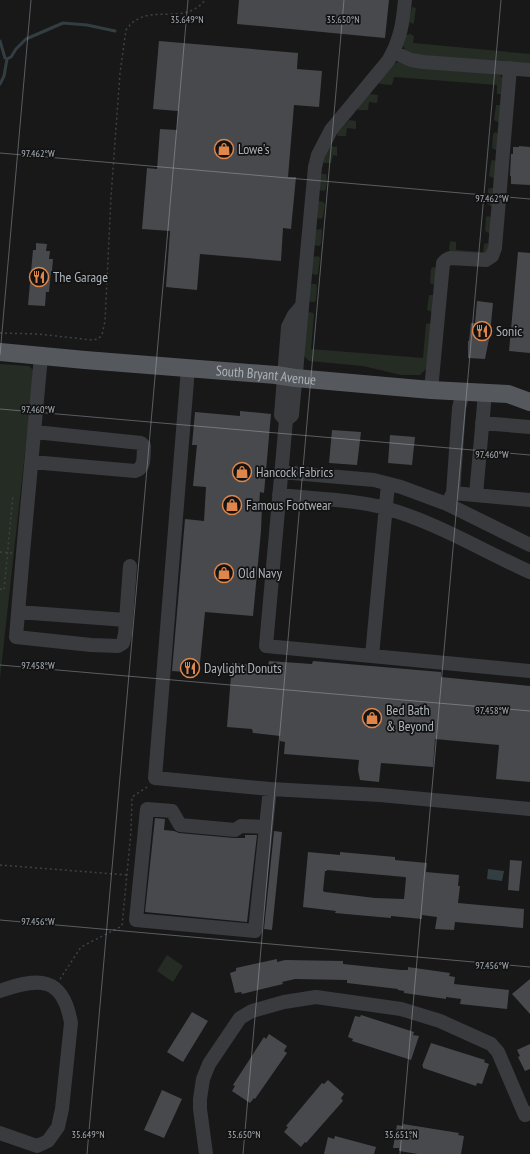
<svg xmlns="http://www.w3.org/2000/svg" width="530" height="1154" font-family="'PT Sans Narrow',sans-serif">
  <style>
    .green { fill: #252c24 }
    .water { fill: #323e41 }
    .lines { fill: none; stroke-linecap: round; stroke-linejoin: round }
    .stream { stroke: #323e41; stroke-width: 3 }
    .building { fill: #47494c; fill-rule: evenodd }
    .path { stroke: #3f4245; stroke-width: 1.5; stroke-dasharray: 2 3; stroke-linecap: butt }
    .minor { stroke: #393b3e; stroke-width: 14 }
    .major { stroke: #55595d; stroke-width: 18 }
    .ticks { fill: none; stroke: #abb2b8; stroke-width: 1; stroke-opacity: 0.45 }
    .labels { text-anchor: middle; stroke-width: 3.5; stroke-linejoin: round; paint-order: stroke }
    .poi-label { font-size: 14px; fill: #abb2b8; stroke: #131314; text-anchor: start }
    .street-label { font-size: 14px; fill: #abb2b8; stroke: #131314 }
    .ticks-label { font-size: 10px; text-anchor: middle; fill: #abb2b8; stroke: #131314; stroke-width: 3.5; stroke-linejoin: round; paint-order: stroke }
  </style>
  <rect width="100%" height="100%" fill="#181819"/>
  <path class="green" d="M412 7 416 8 414 22 413 24 409 22Z
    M410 34 414 36 413 43 530 54V64L424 56C416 54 406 53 403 46L406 35Z
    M399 62 500 75 502 78 501 94H497V85L394 77 392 85 380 84 379 82 395 63Z
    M369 94 378 95 377 103 369 102 368 110H358V107Z
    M496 105H500V122H498L494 120Z
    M349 120 356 121V129L347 128 346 136H338L337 134Z
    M495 132 499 134 497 149 496 150 492 148 493 134Z
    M330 146 337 147V156L333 155 331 163H324L323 158Z
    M492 160 496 161 494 178 489 176 491 162Z
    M320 174H326L327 176 326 189 324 191 319 190Z
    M490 188H493V205L491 206 487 204 488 189Z
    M319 201 323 202 325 204 323 217 321 219 317 218 318 202Z
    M488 216 491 217 490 233H489L485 231 486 217Z
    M321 229 322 231 321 244 319 246 314 245 315 230Z
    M450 241 456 242V250L483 252 484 244 488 243V251L484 254 451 252 449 249Z
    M318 256 320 258 318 273 317 275 312 274 313 257Z
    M433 267 436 268 435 284H431L430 282 431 269Z
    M312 284H316L317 286 316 301 314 302H311L309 300 310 285Z
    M429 295H433L432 312 427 310Z
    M309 312 313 313 314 315 311 349 423 358 426 324 431 323 428 367 420 375H401L363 366 309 361 304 356 308 313Z
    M0 364 29 366 34 371 0 678Z
    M167 955 183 966 173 982 157 971Z"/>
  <path class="water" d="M488 869 504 871 502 881 487 879Z"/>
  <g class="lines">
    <path class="stream" d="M0 41 5 58 7 59
      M0 84 4 76 7 59 11 57 16 49 26 39 63 23 87 25 115 31"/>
  </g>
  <path class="building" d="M239 0H389L385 38 237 24Z
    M159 41 298 53 297 69 322 71 319 107 294 105 288 177H296L291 229 283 228 281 261 200 254 197 290 166 287 170 231 142 229 147 168 157 169 160 129 177 130 178 111 153 109Z
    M519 146 530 147V185L511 184V176H510L511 154H513V147H519Z
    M36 243 47 244 46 251H50L49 259H53L52 271H51L49 292H46L45 306 28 305 33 250H36Z
    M518 252 530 253V353L509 351Z
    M477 301 493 303 490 334 485 359 468 358V341H469L471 323H475Z
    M240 411 271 414 264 493 260 492 259 506 262 507 261 531 253 616 205 612 199 673 172 671 185 519 204 521 206 487 193 486 197 445H192L195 412 240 416Z
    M332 430 361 432 357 465 329 463Z
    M390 435 415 437 412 465 388 463Z
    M269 661 312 664 313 661 441 672V677L530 686V782L496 779 499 745 435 739 433 767 381 763 379 782 360 780 358 770 359 760 284 754 285 742 280 741V736L253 733 252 729 227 727 232 663 268 666Z
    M155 818 165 819 164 830 174 831 179 833 234 838H245V835H257L247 922 145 912Z
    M274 831 282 832 272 930 264 929Z
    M308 852 340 855V852L395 857V860L427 863 426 872 459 875 458 886H460L458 903 524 909 523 928 455 922 454 930 435 929 437 917 422 915V919L391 916V918L379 917 335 913 336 911 303 907ZM327 870 405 877 406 878 404 899 375 898 325 892 323 891 325 871H327Z
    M510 860 522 861 519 891 508 890Z
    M277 959V962L285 960 343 961V964L401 970H408V967L450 973 449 976 455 977 454 984 509 990 507 1009 460 1004 461 999 446 997V999L404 993V991L398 990V989L347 983V980L295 979 282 982 283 984 258 990 242 994 241 992 235 993 230 973 236 971V968Z
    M530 979V1014L512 994Z
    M192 1012 208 1021 183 1062 167 1052Z
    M361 1015 414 1032 413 1035 419 1036 411 1060 352 1041 353 1039 348 1037 355 1016 360 1017Z
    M269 1034 287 1046 284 1051 287 1053 255 1099 254 1098 250 1103 232 1091 235 1086 233 1085 264 1037 266 1039Z
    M431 1043 485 1060 484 1062 489 1064 482 1084 477 1083 476 1086 423 1068V1066H422Z
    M530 1044V1069L525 1071 518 1057 520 1056 517 1050Z
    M328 1080 344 1094 341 1098 343 1101 306 1143 305 1142 301 1147 284 1132 288 1127 286 1126 322 1083 324 1084Z
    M162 1090 182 1099 164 1138 144 1130Z
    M403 1124 459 1133 458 1135 464 1136 461 1154H418L399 1151V1148H393L397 1125 403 1126Z
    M335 1136 376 1147 374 1154H324L328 1137 334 1139Z"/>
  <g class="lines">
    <path class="path" d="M0 333 38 334 92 340 98 339 102 335 105 321 111 197 120 73 126 30C146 0 183 28 205 0
      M0 552 12 553
      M0 589 4 590 13 495
      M0 865 127 875
      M60 979 81 947 122 926 131 831 132 797 147 787"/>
    <path class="minor" d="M405 0C403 23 400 41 388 61L331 130 318 155 315 167 292 415 286 420 266 646 530 671
      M394 52 411 60 423 62 530 70
      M41 356 23 553 16 637 91 645 118 646 123 643 125 634 130 566
      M188 368 155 778 270 789 380 795 530 809
      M431 390 443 263 446 260 450 258 486 260 492 256 495 248 510 68
      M286 420 281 415 288 327 294 315 300 308
      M482 423 530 427
      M32 462 135 471C146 468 143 455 144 446L141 443 35 432
      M281 472 374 480 401 487 447 504 530 545
      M453 493 530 500
      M279 495C314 499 351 499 385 508 436 522 483 551 530 572
      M476 495 485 393
      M447 504 453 493 459 408 463 392
      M18 612 126 620
      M372 656 388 484
      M266 827 241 826 235 830 180 825 172 811 147 809 136 920 255 931 270 789
      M0 991C39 977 63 976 71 1023L62 1109 58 1127 48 1141 37 1146 0 1133
      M206 1154 200 1109V1099L203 1079 209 1064 240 1018 252 1011 284 1002 316 997 401 1009 440 1021 491 1044 498 1052 525 1115 530 1113"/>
    <path class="major" id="s1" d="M0 352 85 360 276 375 295 378 431 390 508 394 530 402"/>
  </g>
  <path class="ticks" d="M0 153 530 199M0 355 31 0M0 409 530 455M0 665 530 711M0 920 530 967M87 1154 188 0M243 1154 344 0M400 1154 501 0"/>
  <defs>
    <symbol id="shop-ring" viewBox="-11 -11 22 22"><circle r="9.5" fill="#131314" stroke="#de864b" stroke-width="1.5"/><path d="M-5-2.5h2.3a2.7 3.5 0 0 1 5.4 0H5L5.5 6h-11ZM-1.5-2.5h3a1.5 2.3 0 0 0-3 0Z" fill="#de864b"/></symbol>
    <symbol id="restaurant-ring" viewBox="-11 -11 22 22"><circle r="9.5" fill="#131314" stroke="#de864b" stroke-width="1.5"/><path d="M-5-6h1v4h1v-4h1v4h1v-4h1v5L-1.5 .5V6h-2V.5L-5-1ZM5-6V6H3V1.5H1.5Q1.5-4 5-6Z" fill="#de864b"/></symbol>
  </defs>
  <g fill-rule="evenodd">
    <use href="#shop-ring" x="213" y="138" width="22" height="22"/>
    <use href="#restaurant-ring" x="28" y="266" width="22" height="22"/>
    <use href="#restaurant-ring" x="471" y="320" width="22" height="22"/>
    <use href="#shop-ring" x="231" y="461" width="22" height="22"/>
    <use href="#shop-ring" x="221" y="494" width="22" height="22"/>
    <use href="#shop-ring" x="213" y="562" width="22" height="22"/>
    <use href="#restaurant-ring" x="179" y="657" width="22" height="22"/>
    <use href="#shop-ring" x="361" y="707" width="22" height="22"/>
  </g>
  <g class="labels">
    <g class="poi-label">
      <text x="238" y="154">Lowe's</text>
      <text x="53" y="282">The Garage</text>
      <text x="496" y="336">Sonic</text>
      <text x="256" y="477">Hancock Fabrics</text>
      <text x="246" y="510">Famous Footwear</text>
      <text x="238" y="578">Old Navy</text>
      <text x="204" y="673">Daylight Donuts</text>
      <text x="386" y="715">Bed Bath<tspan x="386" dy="16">&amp; Beyond</tspan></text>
    </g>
    <g class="street-label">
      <text dy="5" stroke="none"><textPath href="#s1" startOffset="267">South Bryant Avenue</textPath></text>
    </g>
  </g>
  <g class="ticks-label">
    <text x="187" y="23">35.649°N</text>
    <text x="343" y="23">35.650°N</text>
    <text x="38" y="157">97.462°W</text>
    <text x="492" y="202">97.462°W</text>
    <text x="38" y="413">97.460°W</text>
    <text x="492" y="458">97.460°W</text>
    <text x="38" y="669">97.458°W</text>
    <text x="492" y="714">97.458°W</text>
    <text x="38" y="925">97.456°W</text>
    <text x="492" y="969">97.456°W</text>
    <text x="88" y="1138">35.649°N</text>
    <text x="244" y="1138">35.650°N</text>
    <text x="401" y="1138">35.651°N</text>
  </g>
</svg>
